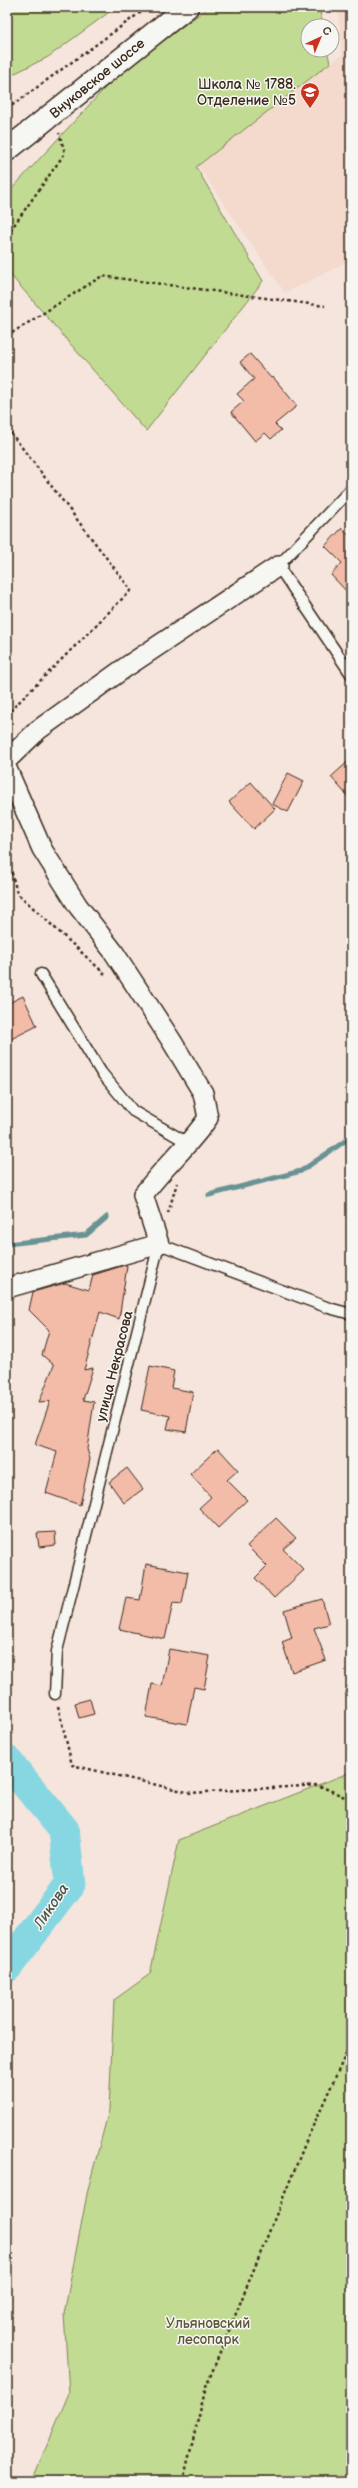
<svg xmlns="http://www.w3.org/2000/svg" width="358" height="2488" font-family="'Balsamiq Sans',sans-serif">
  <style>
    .built { fill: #f4d9cd }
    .green { fill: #c2db92; stroke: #7e8258 }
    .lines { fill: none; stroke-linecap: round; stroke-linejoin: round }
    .stream { stroke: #699294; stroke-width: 5 }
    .river { stroke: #87d7e2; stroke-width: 31 }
    .building { fill: #f3bca9; stroke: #3b2a1e }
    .service-casing { stroke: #3b2a1e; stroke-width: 13 }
    .minor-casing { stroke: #3b2a1e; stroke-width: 22 }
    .secondary-casing { stroke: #3b2a1e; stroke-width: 25 }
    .path { stroke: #3b2a1e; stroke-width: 2.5; stroke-dasharray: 3 3; stroke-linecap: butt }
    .service { stroke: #f6f6f2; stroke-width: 10 }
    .minor { stroke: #f6f6f2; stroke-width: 19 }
    .secondary { stroke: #f6f6f2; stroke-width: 22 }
    .labels { text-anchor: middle; stroke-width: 3; stroke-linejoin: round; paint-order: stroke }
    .street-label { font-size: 14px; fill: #3b2a1e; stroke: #f6f6f2 }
    .poi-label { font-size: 14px; fill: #3b2a1e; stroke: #f6f6f2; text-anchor: end }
    .park-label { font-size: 14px; fill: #5d563b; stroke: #f6f6f2 }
    .water-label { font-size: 15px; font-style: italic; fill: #4e554f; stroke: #f6f6f2 }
  </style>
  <rect width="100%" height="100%" fill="#f5e5dc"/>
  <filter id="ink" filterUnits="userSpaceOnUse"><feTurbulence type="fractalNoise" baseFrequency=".025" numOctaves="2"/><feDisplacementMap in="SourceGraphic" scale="8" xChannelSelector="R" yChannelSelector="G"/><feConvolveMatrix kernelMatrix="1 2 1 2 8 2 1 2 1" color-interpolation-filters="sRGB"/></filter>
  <g filter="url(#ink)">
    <path class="built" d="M338 7H351V260L285 293 196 163 342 55Z"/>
    <path class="green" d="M7 7H116L48 57 7 77Z
      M209 7H319L323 26H308V50H327L330 63 196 167 263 281 146 431 7 271V194L117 75Z
      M351 1772V2481H32L69 2393 64 2314 88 2189 109 2110 114 2000 150 1974 179 1840Z"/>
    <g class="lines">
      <path class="stream" d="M209 1195 301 1171 351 1137
        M7 1244 86 1235 107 1217"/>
      <path class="river" d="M7 1761 64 1830 70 1884 7 1967"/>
    </g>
    <path class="building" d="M250 354 271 378 273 377 297 406 275 424 281 430 271 439 265 433 255 441 231 412 244 401 237 394 254 379 240 362Z
      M342 528 351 537V596L331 575 342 563 325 546Z
      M351 759V800L331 777Z
      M288 773 304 781 288 812 272 804Z
      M251 782 275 809 254 829 229 802Z
      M23 996 37 1026 11 1039 7 1030V1004Z
      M125 1265 127 1266 119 1319 100 1312 84 1370 93 1368 83 1400 94 1402 87 1449 90 1459 80 1505 46 1493 57 1452 35 1445 50 1401 39 1402 54 1365 42 1355 49 1330 29 1310 33 1292 65 1283 89 1290 93 1275Z
      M150 1366 174 1371 171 1388 193 1392 186 1432 167 1429 170 1416 141 1410Z
      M218 1448 238 1470 227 1480 247 1500 218 1528 199 1508 211 1497 190 1474Z
      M127 1468 143 1489 124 1503 109 1482Z
      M276 1518 296 1538 283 1549 304 1570 274 1598 255 1578 267 1566 247 1546Z
      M55 1532 56 1545 39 1547 37 1533Z
      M146 1564 188 1572 182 1604 173 1603 165 1639 119 1629 126 1598 140 1600Z
      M322 1599 329 1624 314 1628 326 1660 292 1672 282 1642 292 1638 284 1610Z
      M169 1649 210 1656 204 1689 194 1687 187 1724 146 1717 152 1684 162 1686Z
      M90 1699 94 1714 79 1718 75 1703Z"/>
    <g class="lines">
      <defs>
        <path id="service" d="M351 489 278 566 351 674
          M41 974 101 1072 133 1111 188 1143
          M55 1694 57 1651 159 1244 329 1308 351 1314"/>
        <path id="minor" d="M7 760 38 730 126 667 278 566
          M7 769 42 849 78 906 113 951 171 1040 203 1093 208 1118C189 1146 163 1167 143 1195L159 1244 7 1288"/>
        <path id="secondary" d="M7 150 187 7"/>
      </defs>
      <use href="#service" class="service-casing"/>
      <use href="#minor" class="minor-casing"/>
      <use href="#secondary" class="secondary-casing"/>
      <path class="path" d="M7 109 148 7
        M7 235 65 153 59 133
        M7 336 102 276 325 306
        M7 428 131 590 7 714
        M7 855 17 893 106 975
        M168 1213 177 1183
        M58 1706 72 1765 191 1793 318 1785 351 1800
        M183 2481 206 2387 307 2139 351 2043"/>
      <use href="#service" class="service"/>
      <use href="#minor" class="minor"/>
      <use href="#secondary" class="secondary"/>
    </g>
  </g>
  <defs>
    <symbol id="school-pin" viewBox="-11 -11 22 30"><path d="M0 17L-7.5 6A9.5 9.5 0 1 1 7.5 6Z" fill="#c8321e" stroke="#f6f6f2"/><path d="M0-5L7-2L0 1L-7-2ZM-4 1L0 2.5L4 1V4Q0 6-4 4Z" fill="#fff"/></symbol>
  </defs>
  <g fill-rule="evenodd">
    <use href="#school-pin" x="299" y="81" width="22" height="30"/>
  </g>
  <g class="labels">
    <g class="street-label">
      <text transform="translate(97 78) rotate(-39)" y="5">Внуковское шоссе</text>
      <text transform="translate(114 1366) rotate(-76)" y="5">улица Некрасова</text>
    </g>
    <g class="poi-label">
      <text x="296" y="89">Школа № 1788.<tspan x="296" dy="16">Отделение №5</tspan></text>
    </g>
    <g class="park-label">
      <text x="208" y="2328">Ульяновский<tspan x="208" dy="16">лесопарк</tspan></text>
    </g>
    <g class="water-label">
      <text transform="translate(51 1906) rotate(-56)" y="5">Ликова</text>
    </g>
  </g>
  <rect width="358" height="2488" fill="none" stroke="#f6f6f2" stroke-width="24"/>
  <rect x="12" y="12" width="334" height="2464" fill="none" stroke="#3b2a1e" stroke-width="1.5" filter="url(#ink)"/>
  <g transform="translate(320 38) rotate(44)"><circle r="19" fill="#f6f6f2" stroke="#aba49d"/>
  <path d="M0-3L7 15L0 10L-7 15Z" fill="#c8321e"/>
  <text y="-6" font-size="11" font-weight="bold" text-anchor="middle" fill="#3b2a1e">С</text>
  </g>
</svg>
